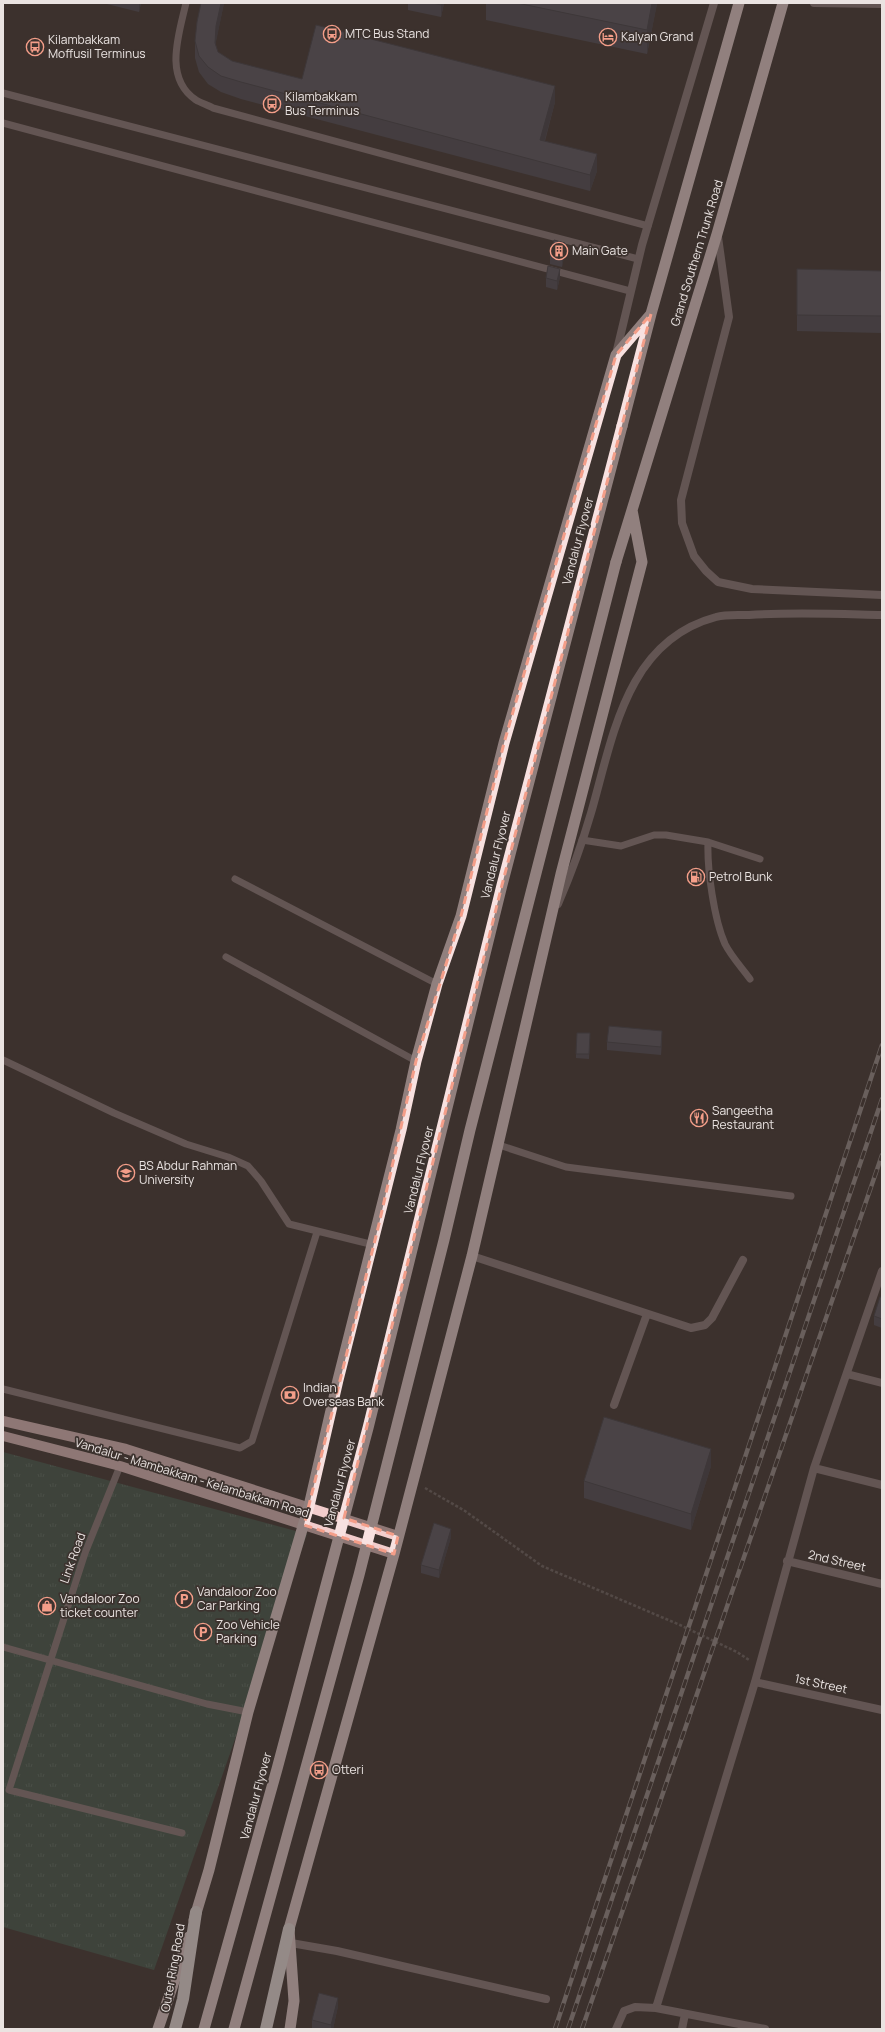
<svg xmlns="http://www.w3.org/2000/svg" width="885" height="2032" font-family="Manrope,sans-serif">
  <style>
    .grass { fill: url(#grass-tufts) }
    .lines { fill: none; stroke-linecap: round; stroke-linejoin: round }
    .path { stroke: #706764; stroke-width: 2.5; stroke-dasharray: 3 2; stroke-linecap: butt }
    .service { stroke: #938181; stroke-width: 7 }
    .minor { stroke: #938181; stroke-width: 8 }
    .tertiary { stroke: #938181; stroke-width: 8 }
    .primary { stroke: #f2cdcc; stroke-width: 10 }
    .trunk { stroke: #f8e1e0; stroke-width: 11 }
    .motorway { stroke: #fef5f4; stroke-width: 12 }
    .rail-casing { stroke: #a09895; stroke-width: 4.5 }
    .rail { stroke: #3c322e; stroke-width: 3; stroke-dasharray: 9; stroke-linecap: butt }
    .trunk-bridge { stroke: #f8e1e0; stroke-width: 11 }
    .wall { fill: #4e4d57 }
    .shaded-wall { fill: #403f47 }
    .building { fill: #5b5a65; stroke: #403f47 }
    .marked { fill: none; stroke: #f49e89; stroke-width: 3; stroke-dasharray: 8 5; stroke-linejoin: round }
    .labels { text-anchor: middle; stroke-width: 3.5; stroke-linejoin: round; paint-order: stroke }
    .poi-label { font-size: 12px; fill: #eae3e1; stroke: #3c322e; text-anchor: start }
    .street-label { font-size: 12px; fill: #eae3e1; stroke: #3c322e }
  </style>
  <defs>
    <pattern id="grass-tufts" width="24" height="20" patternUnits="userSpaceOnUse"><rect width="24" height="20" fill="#405a4c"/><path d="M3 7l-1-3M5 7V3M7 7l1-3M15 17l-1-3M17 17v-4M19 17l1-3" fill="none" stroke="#5c7266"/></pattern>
  </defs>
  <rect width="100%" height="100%" fill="#3c322e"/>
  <path class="grass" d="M3 1452 307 1534 154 1970 3 1927Z"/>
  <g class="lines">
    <path class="path" d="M425 1488 465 1511 542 1566 680 1625 737 1652 749 1660"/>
    <path class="service" d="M186 3C179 34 163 78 196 100 201 103 208 105 213 108L648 226
      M3 93 638 259
      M3 123 630 291
      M582 840 621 846 654 835H666L708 842 760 859
      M708 842C707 869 714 919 725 944 731 956 742 968 750 979
      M235 879 437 984
      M226 957 416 1061
      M3 1060 114 1113 186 1144 228 1157 248 1166 261 1181 289 1224 374 1245
      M499 1145 566 1167 791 1196
      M3 1389 240 1448 252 1441 317 1232
      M120 1466 85 1553 9 1790 182 1833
      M3 1647 207 1704 248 1712"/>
    <path class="minor" d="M814 3 882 4
      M472 1256 691 1328 705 1325 712 1318 743 1260
      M847 1374 882 1383
      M614 1405 647 1314
      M814 1468 882 1485
      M787 1561 882 1584
      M755 1682 882 1710
      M291 1943 337 1951 546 1999
      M656 2008 755 1682 814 1468 882 1271
      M616 2029 624 2011 635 2007 656 2008 765 2029
      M682 2029 685 2014"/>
    <path class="tertiary" d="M718 237 729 317 681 500 682 523 694 556 706 571 718 582 752 589 882 595
      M616 354 642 245 714 3
      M558 904C571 874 582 844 591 813 613 737 626 641 716 617 726 614 738 615 749 615 793 612 838 614 882 615"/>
    <path class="primary" d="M3 1421 126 1449 398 1536
      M3 1436 120 1466 394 1554"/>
    <path class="trunk" d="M622 426 651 314 739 3
      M616 562 717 234 783 3
      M194 1920 209 1870 248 1712 309 1506 338 1380 401 1130 416 1061 437 984 461 916 504 743 616 355 651 314
      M158 2029 189 1937
      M290 2029 294 2001 289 1929 394 1554 472 1256 561 874 642 562 632 510"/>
    <path class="motorway" d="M175 2029 183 1999 196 1912
      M266 2029 289 1929"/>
    <defs>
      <path id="rail" d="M555 2029 882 1045
        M568 2029 882 1099
        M582 2029 882 1155"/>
    </defs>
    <use href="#rail" class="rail-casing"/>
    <use href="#rail" class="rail"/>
    <path class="trunk-bridge" d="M204 2029 277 1769 368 1428 502 885 622 426
      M234 2029 359 1575 444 1240 470 1130 616 562"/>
  </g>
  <path class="wall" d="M103 3H141L139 12Z
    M201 3H224L215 45 218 52 232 61 302 79 555 102 545 141 597 171 590 191 241 99 221 92 208 84 199 72 195 58V41Z
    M408 3H444L441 17 408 10Z
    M486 3H657L647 54 486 20Z
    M565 251 562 267 550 264V256Z
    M882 271V333L797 331V315Z
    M560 277 557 290 546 287V278Z
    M590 1033 589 1059 576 1058V1054Z
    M662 1039 661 1055 607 1050V1042Z
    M882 1297V1328L874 1325V1316Z
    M711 1466 691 1530 584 1498V1481Z
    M451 1537 439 1578 421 1573V1565Z
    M338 2006 333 2029 312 2028V2020Z"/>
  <path class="shaded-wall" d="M139 3H141L139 12Z
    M221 3H224L216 42 215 59V43L216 26Z
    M441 3H444L441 17Z
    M652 3H657V4L647 54V30Z
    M555 86V102L540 157V140Z
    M597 154V171L590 191V175Z
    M565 243V251L562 267V259Z
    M560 269V277L557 290V281Z
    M662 1031V1039L661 1055V1047Z
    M711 1449V1466L691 1530V1514Z
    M451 1529V1537L439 1578V1570Z
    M338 1998V2006L333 2029H331V2025Z"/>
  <path class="building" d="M201 3H221L216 26 215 43 218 52 232 61 302 79 316 25 555 86 540 140 597 154 590 175 241 82 221 76 208 67 199 56 195 41 197 22Z
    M433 3H441V5Z
    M517 3H652L647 30Z
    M554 240 565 243 562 259 550 256Z
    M548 266 560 269 557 281 546 278Z
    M797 269 882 271V316L797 315Z
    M609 1026 662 1031 661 1047 607 1042Z
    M577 1033H590L589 1054H576Z
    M880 1297H882V1319L874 1316Z
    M604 1417 711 1449 691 1514 584 1481Z
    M434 1523 451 1529 439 1570 421 1565Z
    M319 1993 338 1998 331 2025 312 2020Z"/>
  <path d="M0 0H885V2032H0ZM651 314 502 885 344 1518 398 1536 394 1554 304 1525 379 1224 416 1061 461 916 504 743 616 355Z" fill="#3c322e" fill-opacity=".55" fill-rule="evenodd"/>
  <path class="marked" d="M651 314 502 885 344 1518 398 1536 394 1554 304 1525 379 1224 416 1061 461 916 504 743 616 355Z"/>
  <defs>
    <symbol id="bus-ring" viewBox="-11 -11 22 22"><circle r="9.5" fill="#3c322e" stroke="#f49e89" stroke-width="1.5"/><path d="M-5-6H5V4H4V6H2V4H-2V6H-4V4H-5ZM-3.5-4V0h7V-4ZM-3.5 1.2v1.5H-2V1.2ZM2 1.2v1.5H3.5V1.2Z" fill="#f49e89"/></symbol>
    <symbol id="hotel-ring" viewBox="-11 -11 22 22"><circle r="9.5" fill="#3c322e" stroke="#f49e89" stroke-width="1.5"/><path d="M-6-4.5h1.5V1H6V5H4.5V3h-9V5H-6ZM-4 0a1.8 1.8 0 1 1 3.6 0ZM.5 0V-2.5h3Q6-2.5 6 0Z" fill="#f49e89"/></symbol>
    <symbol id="building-ring" viewBox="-11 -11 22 22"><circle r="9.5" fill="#3c322e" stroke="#f49e89" stroke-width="1.5"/><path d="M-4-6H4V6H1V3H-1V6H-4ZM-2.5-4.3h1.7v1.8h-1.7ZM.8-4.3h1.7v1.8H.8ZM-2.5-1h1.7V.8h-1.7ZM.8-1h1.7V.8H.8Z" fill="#f49e89"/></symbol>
    <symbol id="fuel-ring" viewBox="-11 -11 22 22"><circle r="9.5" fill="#3c322e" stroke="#f49e89" stroke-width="1.5"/><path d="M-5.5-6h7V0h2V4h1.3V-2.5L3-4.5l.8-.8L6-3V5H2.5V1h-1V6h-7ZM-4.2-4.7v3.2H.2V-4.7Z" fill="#f49e89"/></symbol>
    <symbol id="restaurant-ring" viewBox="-11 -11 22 22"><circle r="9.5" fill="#3c322e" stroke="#f49e89" stroke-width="1.5"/><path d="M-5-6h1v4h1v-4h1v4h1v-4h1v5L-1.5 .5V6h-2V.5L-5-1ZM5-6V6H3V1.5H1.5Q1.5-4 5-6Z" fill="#f49e89"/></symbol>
    <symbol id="university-ring" viewBox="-11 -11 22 22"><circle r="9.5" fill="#3c322e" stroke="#f49e89" stroke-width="1.5"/><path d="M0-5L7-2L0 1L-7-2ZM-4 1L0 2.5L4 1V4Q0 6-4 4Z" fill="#f49e89"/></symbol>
    <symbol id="bank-ring" viewBox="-11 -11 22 22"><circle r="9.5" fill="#3c322e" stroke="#f49e89" stroke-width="1.5"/><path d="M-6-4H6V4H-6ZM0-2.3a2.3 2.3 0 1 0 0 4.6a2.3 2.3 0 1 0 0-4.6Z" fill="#f49e89"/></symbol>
    <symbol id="parking-ring" viewBox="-11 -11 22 22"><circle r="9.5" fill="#3c322e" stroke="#f49e89" stroke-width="1.5"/><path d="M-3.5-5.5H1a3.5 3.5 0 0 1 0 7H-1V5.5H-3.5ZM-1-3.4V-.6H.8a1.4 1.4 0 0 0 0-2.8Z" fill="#f49e89"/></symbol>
    <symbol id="shop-ring" viewBox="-11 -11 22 22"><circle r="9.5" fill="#3c322e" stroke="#f49e89" stroke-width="1.5"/><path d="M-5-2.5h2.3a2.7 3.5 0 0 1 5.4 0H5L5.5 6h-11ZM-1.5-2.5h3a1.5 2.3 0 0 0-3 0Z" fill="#f49e89"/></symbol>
  </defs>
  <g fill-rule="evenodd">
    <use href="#bus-ring" x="322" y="24" width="20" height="20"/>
    <use href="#hotel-ring" x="598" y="27" width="20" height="20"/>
    <use href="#bus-ring" x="25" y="37" width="20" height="20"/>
    <use href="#bus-ring" x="262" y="94" width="20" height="20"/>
    <use href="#building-ring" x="549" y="241" width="20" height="20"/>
    <use href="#fuel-ring" x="686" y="867" width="20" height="20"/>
    <use href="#restaurant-ring" x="689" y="1108" width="20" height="20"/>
    <use href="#university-ring" x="116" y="1163" width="20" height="20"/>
    <use href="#bank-ring" x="280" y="1385" width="20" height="20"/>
    <use href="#parking-ring" x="174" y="1589" width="20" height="20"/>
    <use href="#shop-ring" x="37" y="1596" width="20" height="20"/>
    <use href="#parking-ring" x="193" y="1622" width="20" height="20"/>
    <use href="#bus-ring" x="309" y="1760" width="20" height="20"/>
  </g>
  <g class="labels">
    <g class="poi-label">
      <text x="345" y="38">MTC Bus Stand</text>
      <text x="621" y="41">Kalyan Grand</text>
      <text x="48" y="44">Kilambakkam<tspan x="48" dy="14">Moffusil Terminus</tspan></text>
      <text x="285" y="101">Kilambakkam<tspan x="285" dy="14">Bus Terminus</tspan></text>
      <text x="572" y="255">Main Gate</text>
      <text x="709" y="881">Petrol Bunk</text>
      <text x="712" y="1115">Sangeetha<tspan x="712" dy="14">Restaurant</tspan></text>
      <text x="139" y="1170">BS Abdur Rahman<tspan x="139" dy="14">University</tspan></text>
      <text x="303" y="1392">Indian<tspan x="303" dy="14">Overseas Bank</tspan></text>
      <text x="197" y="1596">Vandaloor Zoo<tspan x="197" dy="14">Car Parking</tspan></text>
      <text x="60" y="1603">Vandaloor Zoo<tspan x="60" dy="14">ticket counter</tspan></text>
      <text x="216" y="1629">Zoo Vehicle<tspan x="216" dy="14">Parking</tspan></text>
      <text x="332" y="1774">Otteri</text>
    </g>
    <g class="street-label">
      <text transform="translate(697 253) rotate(-73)" y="4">Grand Southern Trunk Road</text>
      <text transform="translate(578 541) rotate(-75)" y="4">Vandalur Flyover</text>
      <text transform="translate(496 855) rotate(-76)" y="4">Vandalur Flyover</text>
      <text transform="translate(419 1170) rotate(-76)" y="4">Vandalur Flyover</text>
      <text transform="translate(192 1478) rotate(17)" y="4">Vandalur - Mambakkam - Kelambakkam Road</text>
      <text transform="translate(340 1483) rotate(-75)" y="4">Vandalur Flyover</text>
      <text transform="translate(73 1558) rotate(-70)" y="4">Link Road</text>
      <text transform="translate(837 1561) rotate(13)" y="4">2nd Street</text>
      <text transform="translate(821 1684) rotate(12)" y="4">1st Street</text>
      <text transform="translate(256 1796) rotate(-75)" y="4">Vandalur Flyover</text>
      <text transform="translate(173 1968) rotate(-80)" y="4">Outer Ring Road</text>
    </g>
  </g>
  <rect width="885" height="2032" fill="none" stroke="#eae3e1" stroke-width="8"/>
</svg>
